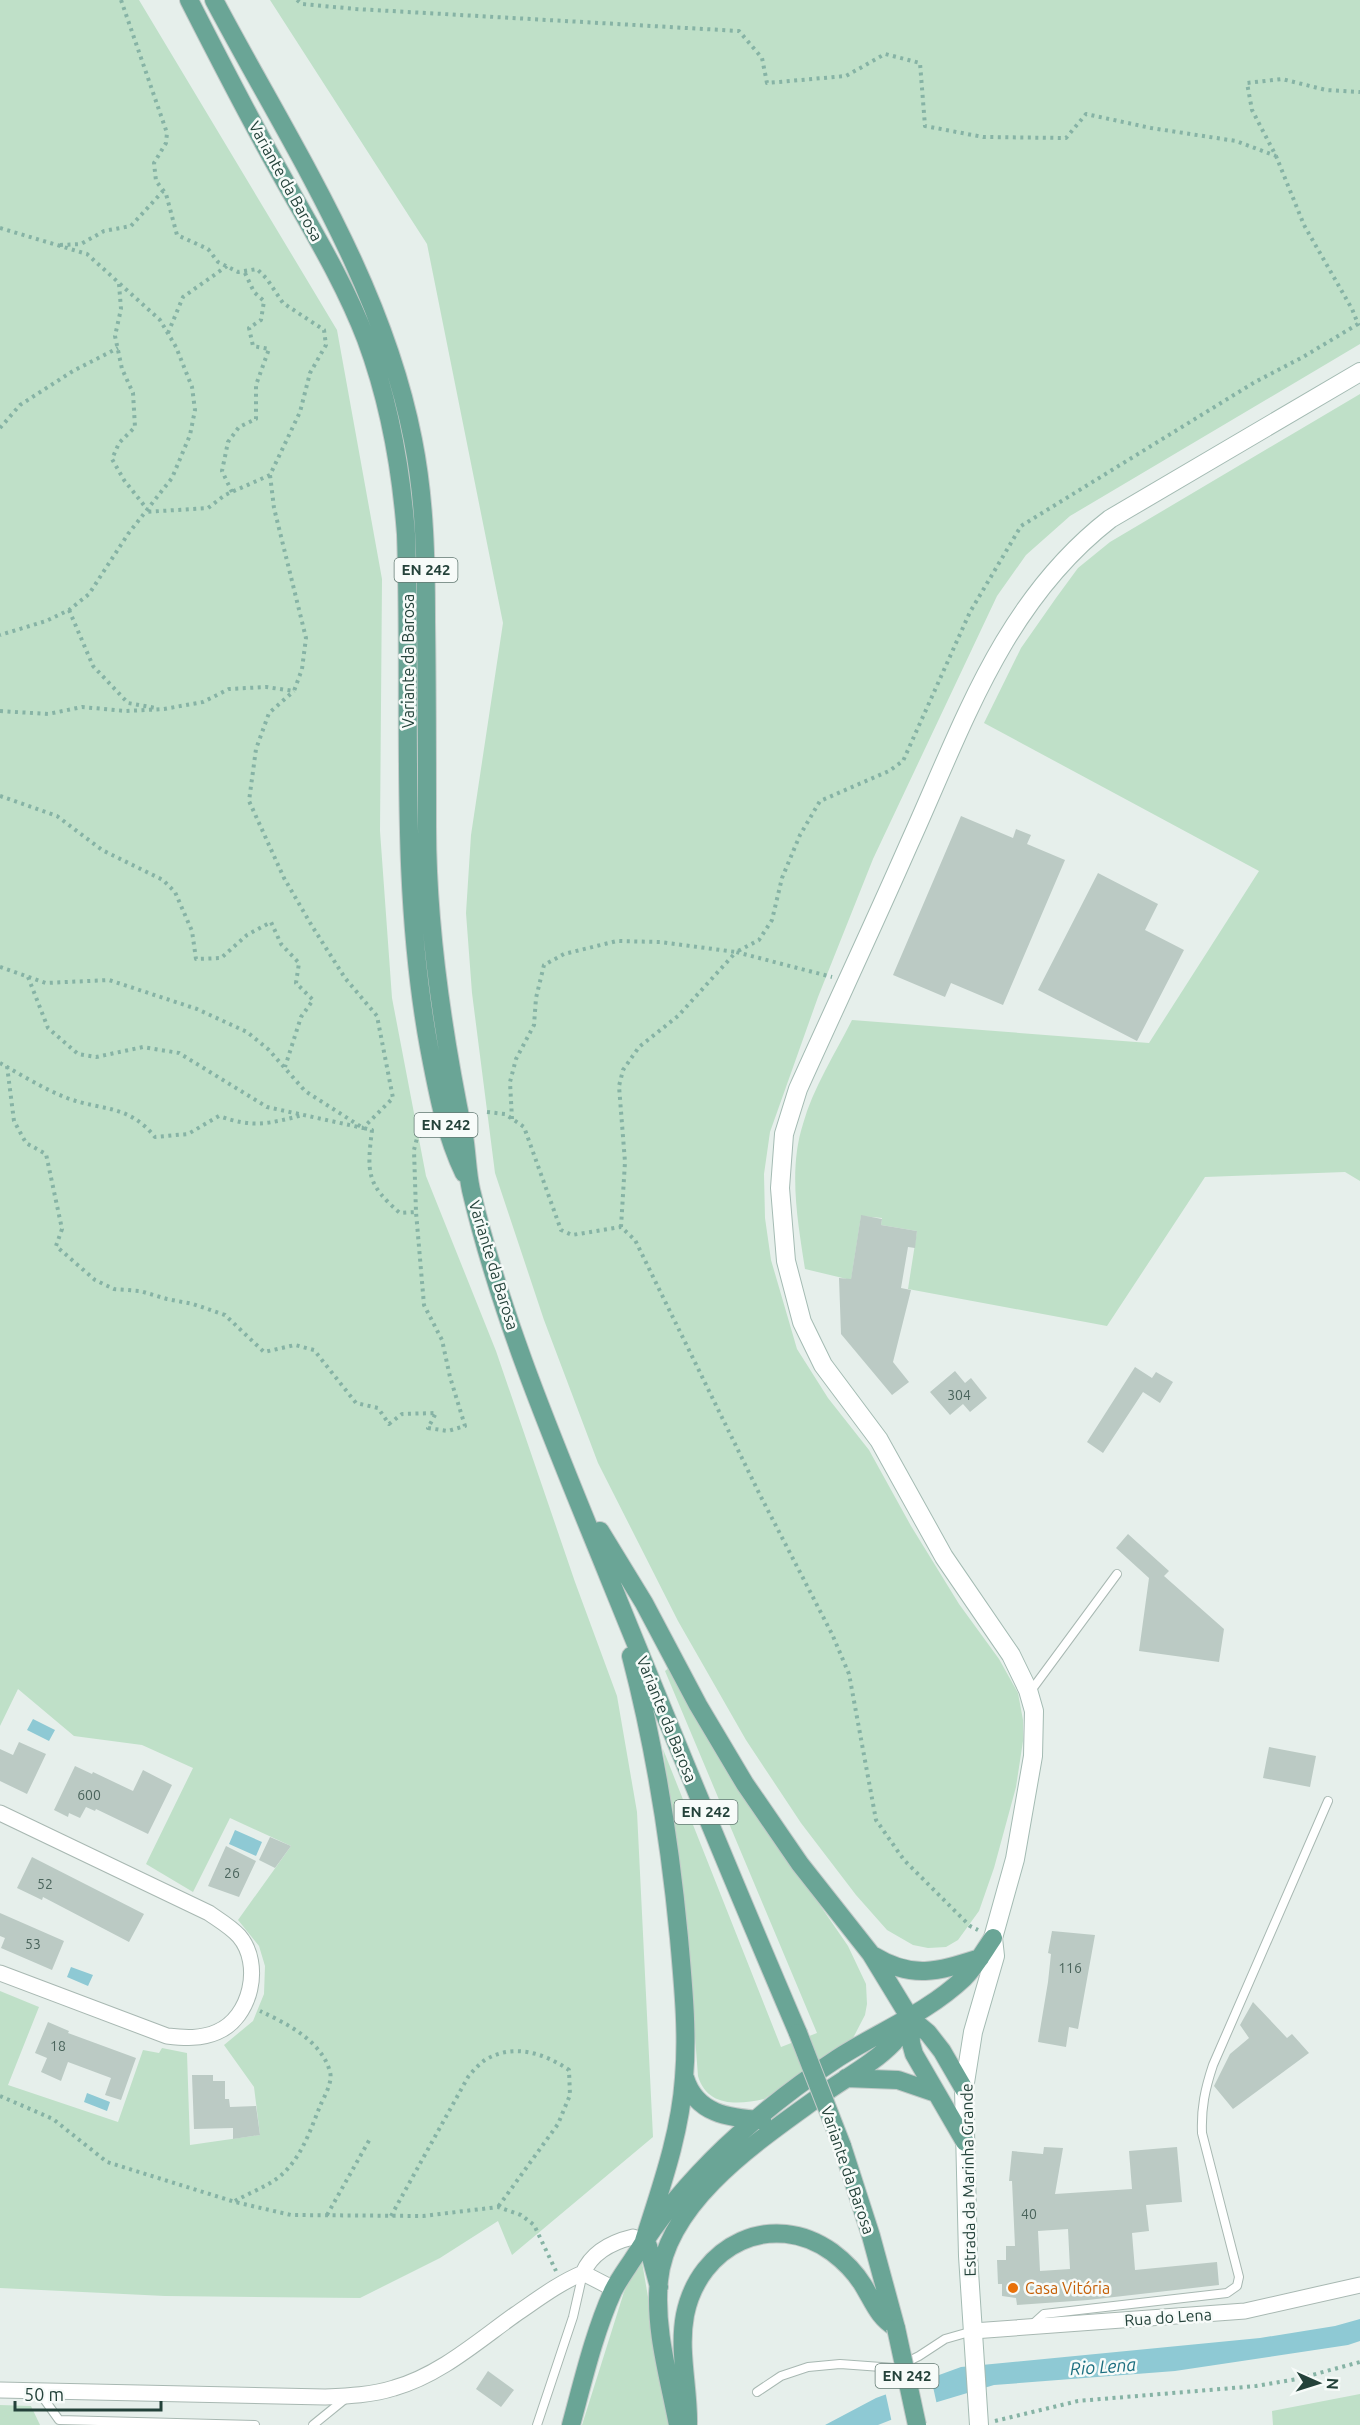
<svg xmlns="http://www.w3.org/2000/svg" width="1360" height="2425" font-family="Ubuntu,sans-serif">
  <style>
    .green { fill: #bfe0c8 }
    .water { fill: #8ec9d4 }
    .pier { fill: #e6efeb }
    .building { fill: #bbcac4; fill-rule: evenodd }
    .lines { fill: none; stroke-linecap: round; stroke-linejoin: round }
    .lane-casing { stroke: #a8b8b2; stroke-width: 10 }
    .street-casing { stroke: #a8b8b2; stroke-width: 17 }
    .secondary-casing { stroke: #a4bbb3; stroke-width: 20 }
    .primary-casing { stroke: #c2cac8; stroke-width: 20 }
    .path { stroke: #86b3a5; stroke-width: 4; stroke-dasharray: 3 4.5; stroke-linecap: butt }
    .lane { stroke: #fff; stroke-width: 8 }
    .street { stroke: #fff; stroke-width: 15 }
    .secondary { stroke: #fff; stroke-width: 18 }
    .primary { stroke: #6aa596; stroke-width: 18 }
    .primary-bridge-casing { stroke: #c2cac8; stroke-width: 20; stroke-linecap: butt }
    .primary-bridge { stroke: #6aa596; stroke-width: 18 }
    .food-dot { fill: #e8710a; stroke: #f7fbf9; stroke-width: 2 }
    .labels { text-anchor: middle; stroke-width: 5; stroke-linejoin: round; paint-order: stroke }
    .number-label { font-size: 14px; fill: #4a645c }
    .shield { fill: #f7fbf9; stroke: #637a73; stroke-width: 1.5 }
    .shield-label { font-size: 15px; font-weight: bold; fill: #24423a }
    .street-label { font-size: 16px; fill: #24423a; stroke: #f7fbf9 }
    .food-label { font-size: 16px; fill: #c56008; stroke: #f7fbf9; text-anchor: start }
    .water-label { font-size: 18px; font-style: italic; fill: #1c6f80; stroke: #f7fbf9 }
  </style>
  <rect width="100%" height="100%" fill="#e6efeb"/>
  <path class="green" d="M0 0H139L337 330 382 579 380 831 392 998 426 1176 496 1351 575 1582 617 1696 637 1812 653 2137 512 2255 498 2221 440 2258 360 2298 165 2296 0 2288V1991L39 2007 8 2085 118 2122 143 2050 159 2053 162 2048 187 2053 190 2145 260 2135 254 2087 224 2045 253 2021 264 1994 265 1966 259 1946 238 1920 291 1846 230 1818 193 1892 146 1864 193 1768 142 1745 74 1736 18 1689 0 1726Z
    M270 0H1360V344L1070 516 1026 555 997 596 873 859 818 997 770 1132 764 1174 765 1218 771 1260 797 1349 828 1398 869 1450 911 1526 959 1604 999 1659 1018 1693 1023 1720V1741L1016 1787 994 1868 979 1911 958 1940 946 1947 928 1948 913 1945 887 1930 856 1895 801 1823 746 1740 678 1621 598 1463 544 1320 495 1173 472 993 466 913 471 835 503 623 427 244Z
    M1360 394V1181L1345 1172 1205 1177 1107 1326 908 1289 917 1231 881 1225 882 1218 861 1216 851 1280 805 1269C798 1223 788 1170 803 1124 813 1088 835 1054 852 1020L1149 1043 1259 871 984 723 1021 648 1056 598 1078 568 1110 542Z
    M670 1667 767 1828 848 1946 866 1984 867 2004 865 2015 852 2040 764 2099C738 2105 707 2107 698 2076L687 1931 663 1749 781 2047 817 2033 665 1671Z
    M642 2262 670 2425H582L624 2292 633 2273Z
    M1360 2394V2425H1273L1272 2411Z
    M0 2405 31 2406 40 2425H0Z"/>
  <path class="water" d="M33 1719 55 1730 49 1741 27 1730Z
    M235 1830 262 1842 256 1856 229 1844Z
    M71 1967 93 1975 88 1986 67 1977Z
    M87 2093 110 2102 107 2111 84 2102Z
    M1360 2319V2341L1348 2345 1175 2371 994 2385 934 2403 878 2425H825L876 2398 961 2367 1260 2338 1335 2326Z"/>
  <path class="pier" d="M930 2373 937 2405 892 2423 885 2391Z"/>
  <path class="building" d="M961 816 1013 838 1016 829 1031 835 1027 844 1065 860 1003 1005 951 983 945 997 893 975Z
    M1098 873 1158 904 1145 930 1184 950 1137 1041 1038 990Z
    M861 1215 882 1219 881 1225 917 1231 915 1248 908 1247 901 1288 911 1290 893 1362 909 1382 892 1395 841 1334 839 1278 851 1279Z
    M1135 1367 1152 1378 1156 1372 1173 1382 1160 1403 1143 1392 1103 1453 1087 1442Z
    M955 1371 965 1383 971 1378 987 1398 970 1412 963 1404 950 1415 930 1392Z
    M1128 1534 1169 1571 1164 1576 1224 1629 1219 1662 1139 1651 1149 1578 1116 1548Z
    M19 1742 46 1754 27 1794 0 1781V1749L13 1755Z
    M1269 1747 1316 1756 1310 1787 1263 1778Z
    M75 1766 92 1774 93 1772 133 1791 143 1770 172 1785 148 1834 96 1809 95 1811 86 1807 80 1818 69 1813 68 1817 54 1810Z
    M270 1837 291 1846 275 1868 259 1860Z
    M226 1846 256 1861 239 1897 208 1886Z
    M32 1857 144 1914 129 1942 43 1897 42 1900 17 1888Z
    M0 1913 64 1941 52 1970 1 1948 5 1938 0 1936Z
    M1052 1931 1095 1935 1078 2029 1069 2027 1066 2047 1038 2042 1048 1982 1051 1954 1048 1953Z
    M1253 2002 1287 2038 1292 2034 1309 2053 1233 2109 1214 2086 1230 2054 1249 2038 1240 2025Z
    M48 2022 69 2031 68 2033 136 2058 121 2100 105 2095 111 2078 68 2062 61 2081 41 2072 47 2058 35 2053Z
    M192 2075H213V2081H225V2099H229L230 2107 256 2106 260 2135 233 2139V2128L194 2129Z
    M1044 2147 1063 2148 1055 2194 1132 2189 1129 2151 1177 2147 1182 2202 1146 2205 1149 2231 1132 2233 1135 2270 1217 2262 1219 2285 1088 2300 1017 2305 1016 2298 1002 2296V2284H998L997 2260H1006V2246H1015L1012 2181H1009L1012 2151 1043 2154ZM1068 2229 1070 2269 1040 2271 1038 2231Z
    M488 2371 514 2390 501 2407 476 2389Z"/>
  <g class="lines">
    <defs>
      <path id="lane" d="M1030 1692 1117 1574
        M1033 2324 1044 2314 1227 2293 1237 2286 1239 2277 1202 2133C1201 2108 1205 2089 1213 2065L1328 1801
        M39 2392 59 2420 255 2425
        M757 2392 781 2376 808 2367 840 2364 895 2368 919 2356 945 2339 973 2331
        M313 2425 345 2399
        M537 2425 573 2317 583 2273"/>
      <path id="street" d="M0 1813 209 1913C219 1920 231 1927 239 1936 263 1964 251 2018 217 2032 201 2039 185 2038 167 2036L0 1973
        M583 2273 614 2289
        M973 2331 1245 2311 1360 2285
        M0 2390 325 2397C348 2396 372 2395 394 2388 440 2375 478 2341 516 2314 538 2299 559 2283 583 2273 592 2252 612 2242 633 2237L644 2241"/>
      <path id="secondary" d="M979 2425 968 2256 964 2089 973 2032 995 1956 993 1938 1015 1859 1033 1756 1034 1711 1028 1690 1011 1655 944 1557 879 1440 823 1365 802 1322 786 1261 780 1188 784 1134 798 1089C835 1007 873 926 909 844 963 725 1003 602 1110 519L1360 372"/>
      <path id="primary" d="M189 0C218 57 247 114 278 169 309 225 343 279 366 339 389 401 401 468 406 534 412 705 398 878 429 1047 437 1089 445 1134 464 1173
        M214 0C289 142 382 280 413 440 425 500 426 561 426 622 427 690 427 758 427 827 427 931 443 1035 464 1136 467 1154 467 1172 471 1190 502 1322 557 1449 608 1575 670 1728 733 1881 798 2033
        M600 1531 644 1603 698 1705 745 1784 800 1864 871 1954 910 2018 928 2033 942 2051 964 2089
        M631 1656C655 1748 670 1843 679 1938 683 1984 688 2032 684 2078 680 2135 661 2187 644 2241L648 2246 659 2287
        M874 1956C913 1980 939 1971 980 1958
        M910 2018 911 2043 914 2054 965 2142
        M685 2078C696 2114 729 2118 762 2120
        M846 2078 898 2080 936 2093
        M842 2146 871 2236 896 2328
        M571 2425C583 2381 594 2333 613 2291 619 2279 628 2267 635 2256 684 2177 760 2109 838 2058 880 2031 927 2013 964 1978 976 1966 984 1951 993 1938
        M678 2425C669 2377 654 2329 659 2280 667 2200 761 2139 820 2096 845 2078 873 2064 894 2042 900 2035 904 2026 909 2019
        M688 2425C689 2389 678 2352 685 2315 699 2245 772 2209 832 2252 844 2261 855 2272 863 2285 874 2303 878 2317 896 2328"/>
    </defs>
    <use href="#lane" class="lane-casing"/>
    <use href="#street" class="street-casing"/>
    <use href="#secondary" class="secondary-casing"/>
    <use href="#primary" class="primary-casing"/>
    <path class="path" d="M121 0 167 133 166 143 154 163 156 181 166 194 177 235 208 249 218 262 238 272 257 269 267 279 283 303 324 330 326 345 310 373 300 412 270 475 225 495 208 508 145 512
      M297 0 302 4 356 9 739 31 762 58 767 83 846 76 885 54 920 63 925 126 983 137 1066 138 1086 114 1151 128 1236 141 1276 156
      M0 228 87 254 160 320 176 347 192 387 195 410 190 435 172 478 128 534 89 594 69 610 46 621 0 635
      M60 245 81 244 104 231 131 226 163 191
      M119 284 121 309 115 336 122 369 133 393 135 427 119 443 112 459 124 480 147 509
      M168 333 183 297 227 266
      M0 428 20 405 73 371 118 348
      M232 492 222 471 228 442 239 427 256 419V385L269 349 253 346 249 328 261 320 264 301 254 292 244 271
      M69 610 93 666 128 703 156 708
      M0 711 48 714 82 707 126 711 164 709 203 702 229 689 266 687 294 691 302 669 306 638 274 508 270 475
      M0 796 57 816 102 850 163 880 175 892 192 931 196 959 221 958 247 935 271 922 281 944 299 963 296 983 313 1000 301 1017 285 1067
      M0 967 46 983 109 980 197 1009 247 1032 269 1050 305 1091 363 1128 372 1130C367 1172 366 1184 400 1213L416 1212 414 1150 417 1138 428 1130
      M28 977 48 1028 78 1054 96 1057 143 1047 179 1053 267 1107 363 1128 393 1098 377 1016 345 978 312 926 284 878 249 801 256 749 269 713 294 691
      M0 1063C21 1075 44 1089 67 1098 102 1111 128 1104 155 1137L188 1134 219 1116C253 1128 268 1124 303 1115
      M7 1066 14 1121 26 1143 46 1154 62 1229 56 1246 95 1280 114 1289 140 1291 167 1299 193 1304 225 1315 264 1352 295 1345 314 1350 356 1403 378 1408 389 1424 402 1414 436 1413 428 1428 448 1431 465 1426 450 1377 442 1340 424 1305 416 1212
      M487 1112 505 1114 524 1127 561 1230 572 1235 621 1227 635 1240 761 1497 832 1634 849 1674 876 1820 904 1860 970 1926 978 1930
      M512 1119 510 1082 516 1059 534 1025 536 998 544 965 564 954 617 941 660 942 736 952 759 940 772 920 782 878 800 835 820 801 889 771 903 761 970 612 1021 526 1255 382 1303 357 1358 324 1352 309 1304 225 1276 156 1252 110 1247 83 1282 79 1326 90 1360 92
      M621 1227 625 1162 619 1086 623 1070 639 1047 678 1016 736 952 832 977
      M0 2096 53 2119 107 2162 235 2202 291 2215 423 2216 498 2207 521 2215 534 2225 556 2271
      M235 2201C249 2193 266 2187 279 2177 301 2159 310 2131 320 2106 324 2097 333 2082 330 2072 322 2041 286 2023 260 2011
      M327 2215 371 2137
      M391 2216 468 2077C473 2071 479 2064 485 2060 513 2043 544 2053 569 2070L570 2095 558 2124 498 2207
      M995 2421 1078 2401 1256 2386 1297 2379 1360 2362"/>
    <use href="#lane" class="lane"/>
    <use href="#street" class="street"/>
    <use href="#secondary" class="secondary"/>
    <use href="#primary" class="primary"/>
    <defs>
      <path id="primary-bridge" d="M798 2033 842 2146
        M896 2328 917 2425"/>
    </defs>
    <use href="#primary-bridge" class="primary-bridge-casing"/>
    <use href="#primary-bridge" class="primary-bridge"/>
  </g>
  <circle class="food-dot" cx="1013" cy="2288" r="6"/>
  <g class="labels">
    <g class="number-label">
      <text x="959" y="1400">304</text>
      <text x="89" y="1800">600</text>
      <text x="232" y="1878">26</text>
      <text x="45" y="1889">52</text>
      <text x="33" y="1949">53</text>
      <text x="1070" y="1973">116</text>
      <text x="58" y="2051">18</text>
      <text x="1029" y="2219">40</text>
    </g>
    <g class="shield">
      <rect x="394.5" y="558" width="63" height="24" rx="4.5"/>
      <rect x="414.5" y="1113" width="63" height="24" rx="4.5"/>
      <rect x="674.5" y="1800" width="63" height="24" rx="4.5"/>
      <rect x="875.5" y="2364" width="63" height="24" rx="4.5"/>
    </g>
    <g class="shield-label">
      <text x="426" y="575">EN 242</text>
      <text x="446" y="1130">EN 242</text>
      <text x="706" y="1817">EN 242</text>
      <text x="907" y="2381">EN 242</text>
    </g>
    <g class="street-label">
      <text transform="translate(286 181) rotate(61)" y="6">Variante da Barosa</text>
      <text transform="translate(408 661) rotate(-90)" y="6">Variante da Barosa</text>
      <text transform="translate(494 1265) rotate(73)" y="6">Variante da Barosa</text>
      <text transform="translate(667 1719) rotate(68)" y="6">Variante da Barosa</text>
      <text transform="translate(848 2170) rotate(71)" y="6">Variante da Barosa</text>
      <text transform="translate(968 2180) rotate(-91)" y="6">Estrada da Marinha Grande</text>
      <text transform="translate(1168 2317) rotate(-4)" y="6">Rua do Lena</text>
    </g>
    <g class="food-label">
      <text x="1025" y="2294">Casa Vitória</text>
    </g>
    <g class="water-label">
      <text transform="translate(1103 2367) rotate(-4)" y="6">Rio Lena</text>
    </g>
  </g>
  <g transform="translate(1318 2383) rotate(93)" stroke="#f7fbf9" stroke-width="4.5" paint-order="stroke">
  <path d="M0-4.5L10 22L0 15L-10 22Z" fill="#24423a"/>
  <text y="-9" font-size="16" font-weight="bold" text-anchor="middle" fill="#24423a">N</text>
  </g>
  <path d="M15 2401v9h146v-9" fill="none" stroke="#24423a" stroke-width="3"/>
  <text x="24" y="2401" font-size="18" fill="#24423a" stroke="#f7fbf9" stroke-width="4.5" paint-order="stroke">50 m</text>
</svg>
